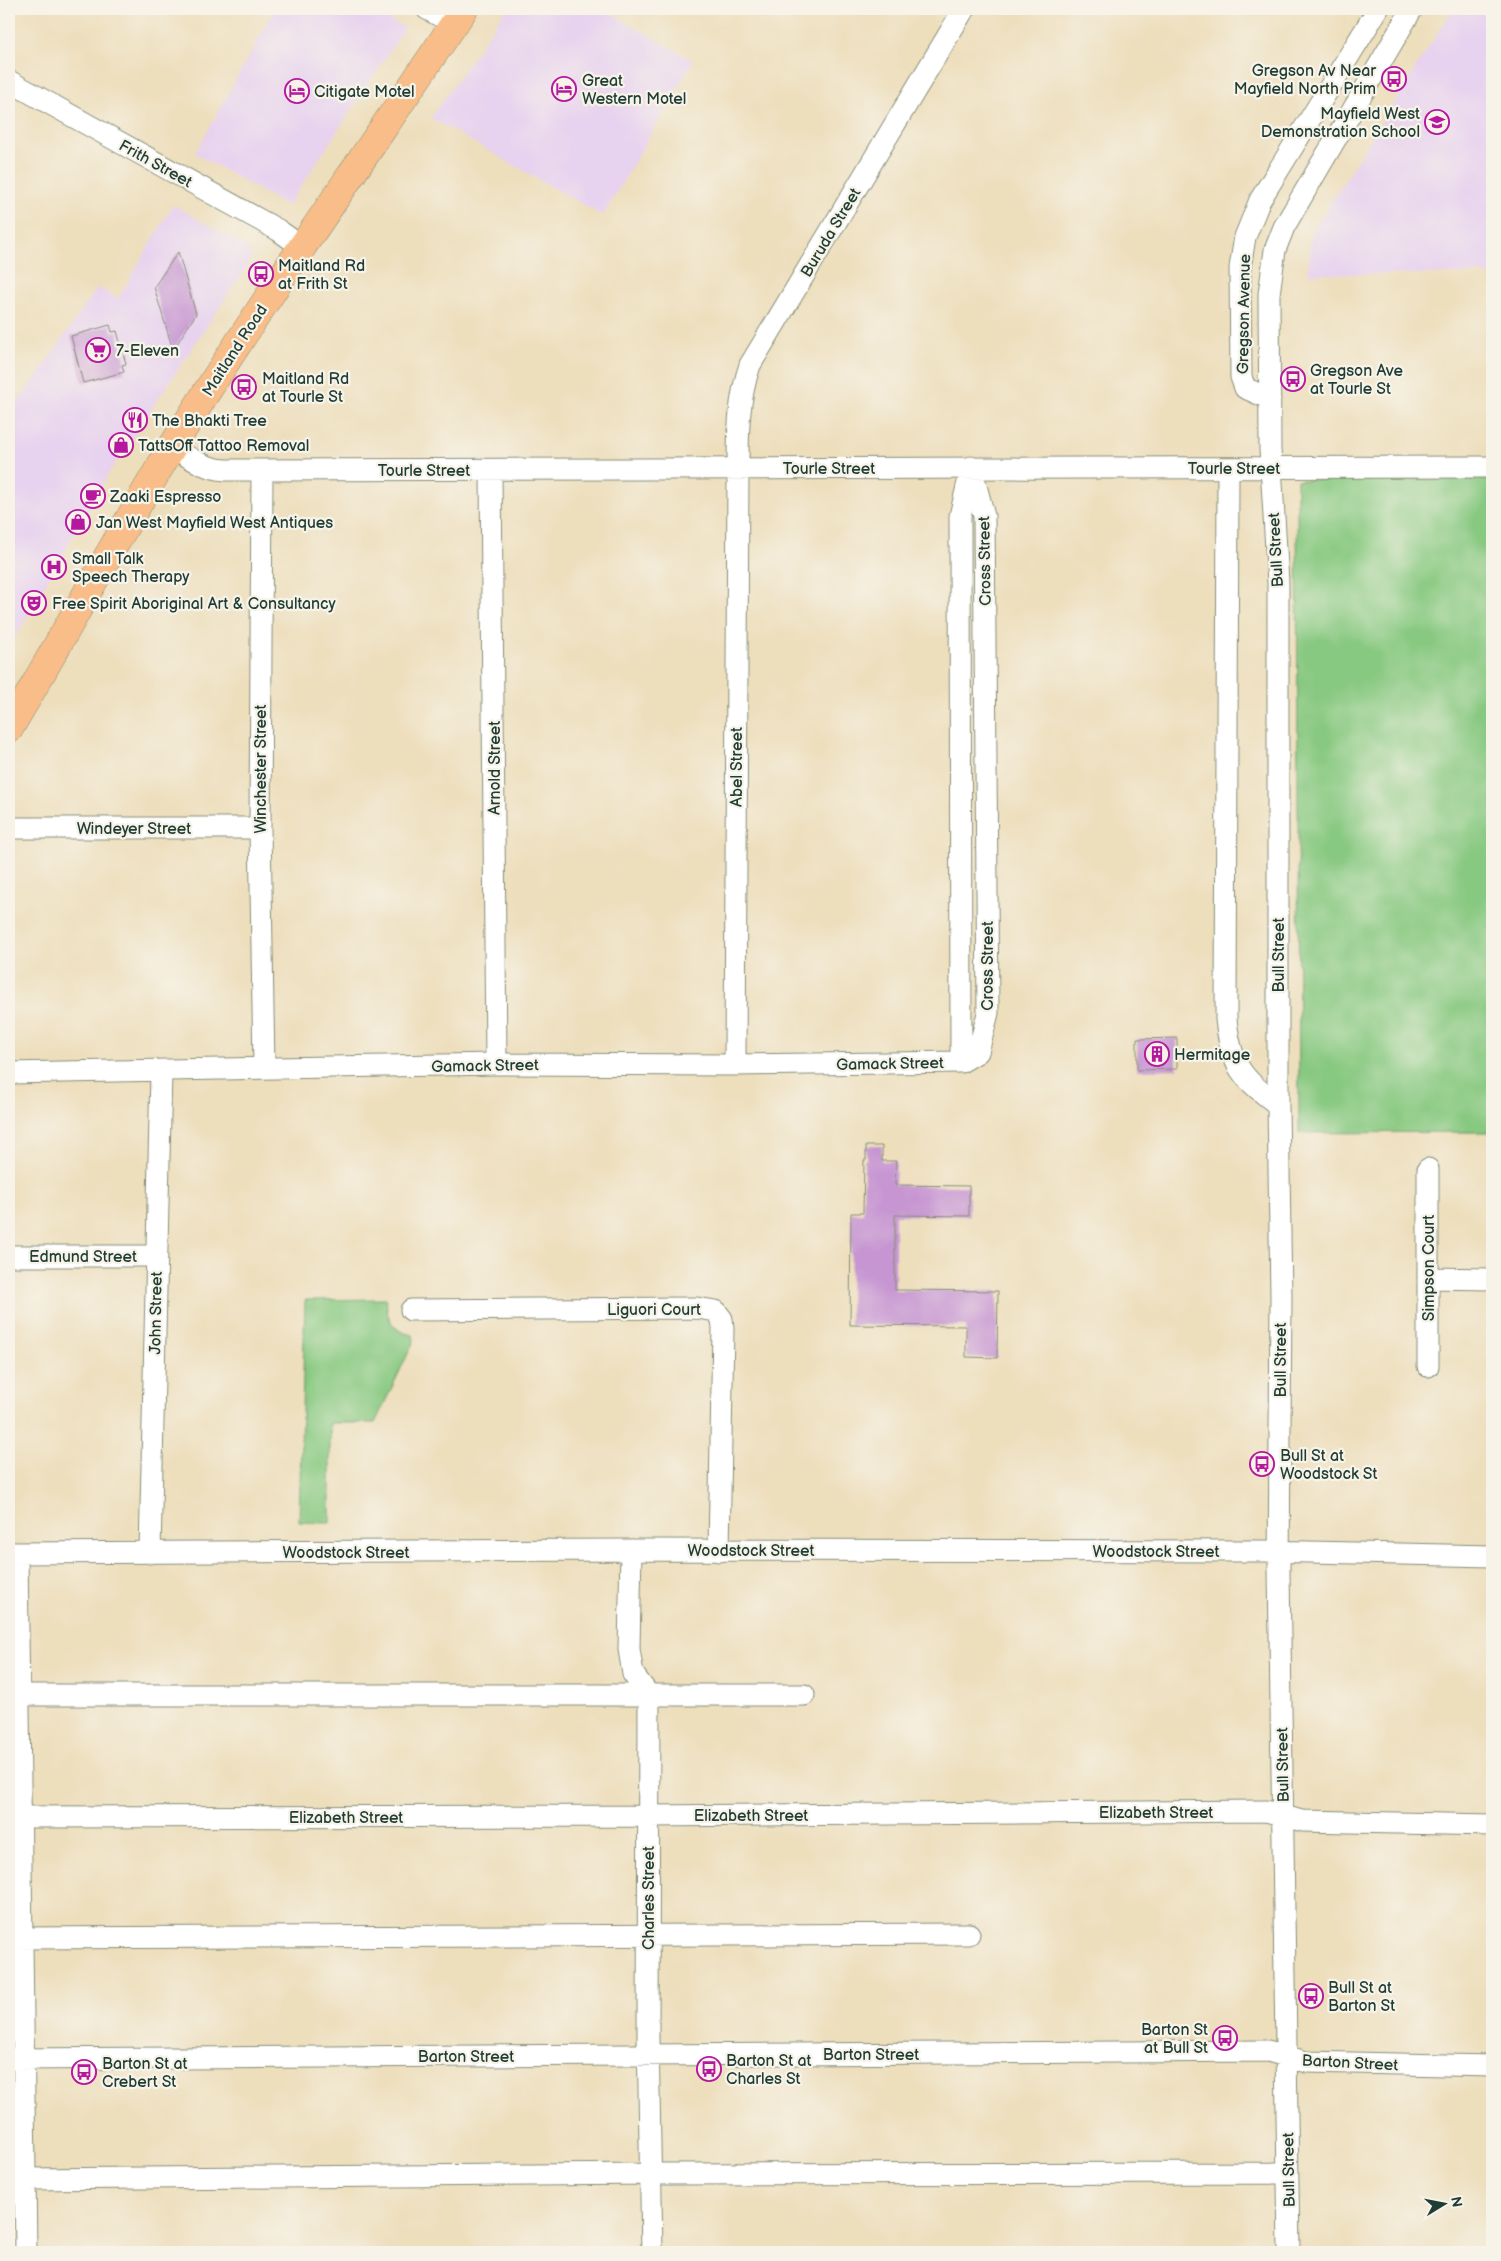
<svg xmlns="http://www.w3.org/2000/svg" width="1501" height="2261" font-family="'Balsamiq Sans',sans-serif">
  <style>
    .built { fill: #e7d2ef }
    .green { fill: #88c981; stroke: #54835a }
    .building { fill: #c695d2 }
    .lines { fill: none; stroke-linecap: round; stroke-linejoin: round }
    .minor-casing { stroke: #868e78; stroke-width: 23 }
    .major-casing { stroke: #868e78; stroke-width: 29 }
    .minor { stroke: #fff; stroke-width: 21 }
    .major { stroke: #f8bd88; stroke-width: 28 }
    .labels { text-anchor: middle; stroke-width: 4.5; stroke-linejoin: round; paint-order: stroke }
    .poi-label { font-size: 16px; fill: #1f3d34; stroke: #f7f3e8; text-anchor: start }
    .street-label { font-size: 16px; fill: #1f3d34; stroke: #f7f3e8 }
  </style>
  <rect width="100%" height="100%" fill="#f7f3e8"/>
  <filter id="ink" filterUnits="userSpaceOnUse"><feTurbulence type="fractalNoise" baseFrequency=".02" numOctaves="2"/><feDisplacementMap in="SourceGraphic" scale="10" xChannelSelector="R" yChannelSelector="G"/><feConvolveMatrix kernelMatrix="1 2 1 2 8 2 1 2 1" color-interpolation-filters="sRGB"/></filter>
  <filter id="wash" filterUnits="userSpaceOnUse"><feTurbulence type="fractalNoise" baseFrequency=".0096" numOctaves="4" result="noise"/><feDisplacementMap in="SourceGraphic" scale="20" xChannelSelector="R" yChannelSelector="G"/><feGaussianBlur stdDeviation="1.12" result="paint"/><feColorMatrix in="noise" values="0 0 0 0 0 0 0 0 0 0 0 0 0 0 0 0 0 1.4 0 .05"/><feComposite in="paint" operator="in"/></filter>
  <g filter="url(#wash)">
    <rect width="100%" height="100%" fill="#eddebc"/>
    <path class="built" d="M275 9H369L405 28 288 206 195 154Z
      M506 9H603L693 61 603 216 431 118Z
      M1453 9H1492V274H1308L1311 234Z
      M173 205 248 248 251 260 110 471 9 648V414L35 379 98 287 118 299Z"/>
    <path class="green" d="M1492 479V1132L1299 1133 1297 480Z
      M387 1299C385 1319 394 1332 413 1335L414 1341 375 1423H330V1523L299 1522 305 1300Z"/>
    <g id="blocks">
      <path class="building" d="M178 252 196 314 173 350 154 287Z
        M110 325 112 332 117 331 126 364 122 365 124 372 83 383 71 336Z
        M1177 1038V1069L1137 1070V1039Z
        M866 1146H882V1161H896L895 1185 969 1186V1216L895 1215V1290L998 1291 997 1358 966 1357V1326L850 1325 851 1213H863L864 1160H866Z"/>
    </g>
  </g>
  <g filter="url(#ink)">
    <use href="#blocks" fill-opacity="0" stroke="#868e78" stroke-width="1"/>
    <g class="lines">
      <defs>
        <path id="minor" d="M427 9 454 24
          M9 81 278 230 302 247
          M1270 399 1245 388 1241 377 1240 268 1245 237 1260 200 1378 9
          M172 447C190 458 205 469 226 470L1492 467
          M1228 469 1226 1019C1231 1066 1241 1077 1278 1105
          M262 470 260 828 264 1068
          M491 471 496 1064
          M9 828H260
          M961 1062 960 516 971 470
          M735 1065 738 469C738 433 738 400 750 365L964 9
          M9 1073 496 1064 735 1065 961 1062 978 1052 988 1013 984 516 971 467
          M1428 1169V1366
          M9 1256H156
          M1428 1278 1492 1279
          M411 1310 697 1308 716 1311 722 1319 723 1328 719 1551
          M631 1550 629 1649 633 1674 649 1695 648 2036 652 2252
          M9 1553 631 1550 1261 1551 1492 1556
          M17 1553 26 2252
          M150 1553 161 1072
          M9 1695H804
          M9 1817 647 1816 1266 1811 1302 1821 1492 1825
          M9 1938 969 1934
          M9 2059 1268 2051 1306 2062 1492 2066
          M26 2179 651 2174 1288 2173
          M1289 2252 1279 1569 1281 1297 1278 1105V583L1270 449 1269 294 1275 250 1284 227 1412 9"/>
        <path id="major" d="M9 729C64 636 115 540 172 447 264 298 366 155 464 9"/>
      </defs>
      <use href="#minor" class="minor-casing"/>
      <use href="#major" class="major-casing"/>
      <use href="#minor" class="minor"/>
      <use href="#major" class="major"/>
    </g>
  </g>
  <defs>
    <symbol id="bus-ring" viewBox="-11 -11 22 22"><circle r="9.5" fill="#f7f3e8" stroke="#b5179e" stroke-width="1.5"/><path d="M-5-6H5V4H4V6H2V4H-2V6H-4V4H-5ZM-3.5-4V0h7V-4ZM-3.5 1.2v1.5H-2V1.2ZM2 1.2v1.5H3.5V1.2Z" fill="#b5179e"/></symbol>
    <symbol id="hotel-ring" viewBox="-11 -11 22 22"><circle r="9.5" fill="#f7f3e8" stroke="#b5179e" stroke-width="1.5"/><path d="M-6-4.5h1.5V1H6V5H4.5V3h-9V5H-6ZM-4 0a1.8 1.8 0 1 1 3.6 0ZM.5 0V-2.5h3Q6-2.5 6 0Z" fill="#b5179e"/></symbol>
    <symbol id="school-ring" viewBox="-11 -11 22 22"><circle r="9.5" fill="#f7f3e8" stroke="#b5179e" stroke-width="1.5"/><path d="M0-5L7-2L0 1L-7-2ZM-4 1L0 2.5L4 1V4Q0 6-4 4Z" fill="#b5179e"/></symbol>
    <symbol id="supermarket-ring" viewBox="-11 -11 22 22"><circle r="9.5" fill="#f7f3e8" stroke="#b5179e" stroke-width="1.5"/><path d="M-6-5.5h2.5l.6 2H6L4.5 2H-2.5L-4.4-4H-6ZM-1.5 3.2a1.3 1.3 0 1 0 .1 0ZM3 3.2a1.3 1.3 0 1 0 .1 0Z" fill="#b5179e"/></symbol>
    <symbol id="restaurant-ring" viewBox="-11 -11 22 22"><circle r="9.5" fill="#f7f3e8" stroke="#b5179e" stroke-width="1.5"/><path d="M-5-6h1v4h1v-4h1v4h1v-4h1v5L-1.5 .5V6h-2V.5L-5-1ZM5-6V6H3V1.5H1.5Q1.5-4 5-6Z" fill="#b5179e"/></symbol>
    <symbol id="shop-ring" viewBox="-11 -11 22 22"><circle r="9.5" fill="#f7f3e8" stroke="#b5179e" stroke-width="1.5"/><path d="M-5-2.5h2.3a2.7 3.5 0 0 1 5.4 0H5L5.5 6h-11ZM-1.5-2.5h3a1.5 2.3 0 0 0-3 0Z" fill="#b5179e"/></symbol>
    <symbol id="cafe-ring" viewBox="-11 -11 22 22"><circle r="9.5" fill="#f7f3e8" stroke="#b5179e" stroke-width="1.5"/><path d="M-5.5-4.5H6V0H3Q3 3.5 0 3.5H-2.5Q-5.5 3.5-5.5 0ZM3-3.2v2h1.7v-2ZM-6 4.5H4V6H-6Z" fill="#b5179e"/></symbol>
    <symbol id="hospital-ring" viewBox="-11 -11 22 22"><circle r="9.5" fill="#f7f3e8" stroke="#b5179e" stroke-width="1.5"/><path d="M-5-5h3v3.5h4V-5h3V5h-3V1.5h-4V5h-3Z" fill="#b5179e"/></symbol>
    <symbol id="theatre-ring" viewBox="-11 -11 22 22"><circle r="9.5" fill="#f7f3e8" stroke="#b5179e" stroke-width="1.5"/><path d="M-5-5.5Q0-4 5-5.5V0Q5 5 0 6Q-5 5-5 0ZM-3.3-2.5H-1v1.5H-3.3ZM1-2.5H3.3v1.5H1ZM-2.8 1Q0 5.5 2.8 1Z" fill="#b5179e"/></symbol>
    <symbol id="building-ring" viewBox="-11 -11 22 22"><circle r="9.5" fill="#f7f3e8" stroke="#b5179e" stroke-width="1.5"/><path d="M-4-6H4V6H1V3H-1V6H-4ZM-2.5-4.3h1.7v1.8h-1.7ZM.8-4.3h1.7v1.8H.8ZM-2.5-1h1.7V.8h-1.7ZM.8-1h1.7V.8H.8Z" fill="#b5179e"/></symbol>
  </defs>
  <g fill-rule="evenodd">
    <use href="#bus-ring" x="1380" y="65" width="28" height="28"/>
    <use href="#hotel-ring" x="550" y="75" width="28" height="28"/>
    <use href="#hotel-ring" x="283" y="77" width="28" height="28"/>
    <use href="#school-ring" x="1423" y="108" width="28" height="28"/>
    <use href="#bus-ring" x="247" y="260" width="28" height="28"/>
    <use href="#supermarket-ring" x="84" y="336" width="28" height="28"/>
    <use href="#bus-ring" x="1279" y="365" width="28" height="28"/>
    <use href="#bus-ring" x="230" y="373" width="28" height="28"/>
    <use href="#restaurant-ring" x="121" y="406" width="28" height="28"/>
    <use href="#shop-ring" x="107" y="431" width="28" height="28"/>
    <use href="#cafe-ring" x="79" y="482" width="28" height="28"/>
    <use href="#shop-ring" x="64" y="508" width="28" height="28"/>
    <use href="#hospital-ring" x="40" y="553" width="28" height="28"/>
    <use href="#theatre-ring" x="20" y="589" width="28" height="28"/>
    <use href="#building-ring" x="1143" y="1040" width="28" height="28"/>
    <use href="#bus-ring" x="1248" y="1450" width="28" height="28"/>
    <use href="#bus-ring" x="1297" y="1982" width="28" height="28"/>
    <use href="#bus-ring" x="1211" y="2024" width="28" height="28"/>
    <use href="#bus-ring" x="695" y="2055" width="28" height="28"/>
    <use href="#bus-ring" x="70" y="2058" width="28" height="28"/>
  </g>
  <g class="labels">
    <g class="poi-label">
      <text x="1376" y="76" text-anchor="end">Gregson Av Near<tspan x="1376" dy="18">Mayfield North Prim</tspan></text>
      <text x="582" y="86">Great<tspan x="582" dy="18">Western Motel</tspan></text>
      <text x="314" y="97">Citigate Motel</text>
      <text x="1420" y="119" text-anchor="end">Mayfield West<tspan x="1420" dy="18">Demonstration School</tspan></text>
      <text x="278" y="271">Maitland Rd<tspan x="278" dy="18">at Frith St</tspan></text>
      <text x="116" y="356">7-Eleven</text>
      <text x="1310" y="376">Gregson Ave<tspan x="1310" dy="18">at Tourle St</tspan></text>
      <text x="262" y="384">Maitland Rd<tspan x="262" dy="18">at Tourle St</tspan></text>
      <text x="152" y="426">The Bhakti Tree</text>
      <text x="138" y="451">TattsOff Tattoo Removal</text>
      <text x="110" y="502">Zaaki Espresso</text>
      <text x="96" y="528">Jan West Mayfield West Antiques</text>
      <text x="72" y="564">Small Talk<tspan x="72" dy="18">Speech Therapy</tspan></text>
      <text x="52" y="609">Free Spirit Aboriginal Art &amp; Consultancy</text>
      <text x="1174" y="1060">Hermitage</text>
      <text x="1280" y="1461">Bull St at<tspan x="1280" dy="18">Woodstock St</tspan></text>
      <text x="1328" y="1993">Bull St at<tspan x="1328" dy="18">Barton St</tspan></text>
      <text x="1208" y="2035" text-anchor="end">Barton St<tspan x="1208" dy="18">at Bull St</tspan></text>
      <text x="726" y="2066">Barton St at<tspan x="726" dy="18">Charles St</tspan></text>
      <text x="102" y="2069">Barton St at<tspan x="102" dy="18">Crebert St</tspan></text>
    </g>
    <g class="street-label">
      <text transform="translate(156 163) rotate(29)" y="6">Frith Street</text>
      <text transform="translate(830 232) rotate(-59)" y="6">Buruda Street</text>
      <text transform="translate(1243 314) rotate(-89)" y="6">Gregson Avenue</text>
      <text transform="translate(234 350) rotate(-57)" y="6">Maitland Road</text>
      <text x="829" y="474">Tourle Street</text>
      <text x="1234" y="474">Tourle Street</text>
      <text x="424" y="476">Tourle Street</text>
      <text transform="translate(1275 550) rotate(-93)" y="6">Bull Street</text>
      <text transform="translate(984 561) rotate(-91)" y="6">Cross Street</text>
      <text transform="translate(736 767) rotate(-90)" y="6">Abel Street</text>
      <text transform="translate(494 768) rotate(-90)" y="6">Arnold Street</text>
      <text transform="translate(260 769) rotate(-90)" y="6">Winchester Street</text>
      <text x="134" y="834">Windeyer Street</text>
      <text transform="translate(1278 955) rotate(-90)" y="6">Bull Street</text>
      <text transform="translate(987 966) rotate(-90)" y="6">Cross Street</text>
      <text transform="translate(890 1063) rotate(-1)" y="6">Gamack Street</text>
      <text transform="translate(485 1065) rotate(-1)" y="6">Gamack Street</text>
      <text x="83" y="1262">Edmund Street</text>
      <text transform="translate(1428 1268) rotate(-90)" y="6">Simpson Court</text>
      <text x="654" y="1315">Liguori Court</text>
      <text transform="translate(155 1313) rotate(-89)" y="6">John Street</text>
      <text transform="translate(1280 1360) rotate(-90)" y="6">Bull Street</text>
      <text x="751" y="1556">Woodstock Street</text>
      <text x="1156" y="1557">Woodstock Street</text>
      <text x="346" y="1558">Woodstock Street</text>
      <text transform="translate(1282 1765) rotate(-91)" y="6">Bull Street</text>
      <text x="1156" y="1818">Elizabeth Street</text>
      <text x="751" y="1821">Elizabeth Street</text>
      <text x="346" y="1823">Elizabeth Street</text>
      <text transform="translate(648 1898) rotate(-90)" y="6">Charles Street</text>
      <text x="871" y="2060">Barton Street</text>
      <text x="466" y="2062">Barton Street</text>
      <text transform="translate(1350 2062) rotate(3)" y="6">Barton Street</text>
      <text transform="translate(1288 2170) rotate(-91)" y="6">Bull Street</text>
    </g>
  </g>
  <rect width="1501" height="2261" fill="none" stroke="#f7f3e8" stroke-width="30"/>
  <g transform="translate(1444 2204) rotate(80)" stroke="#f7f3e8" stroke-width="4" paint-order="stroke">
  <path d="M0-4L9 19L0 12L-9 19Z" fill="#1f3d34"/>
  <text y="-8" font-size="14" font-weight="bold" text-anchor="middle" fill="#1f3d34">N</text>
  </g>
</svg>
